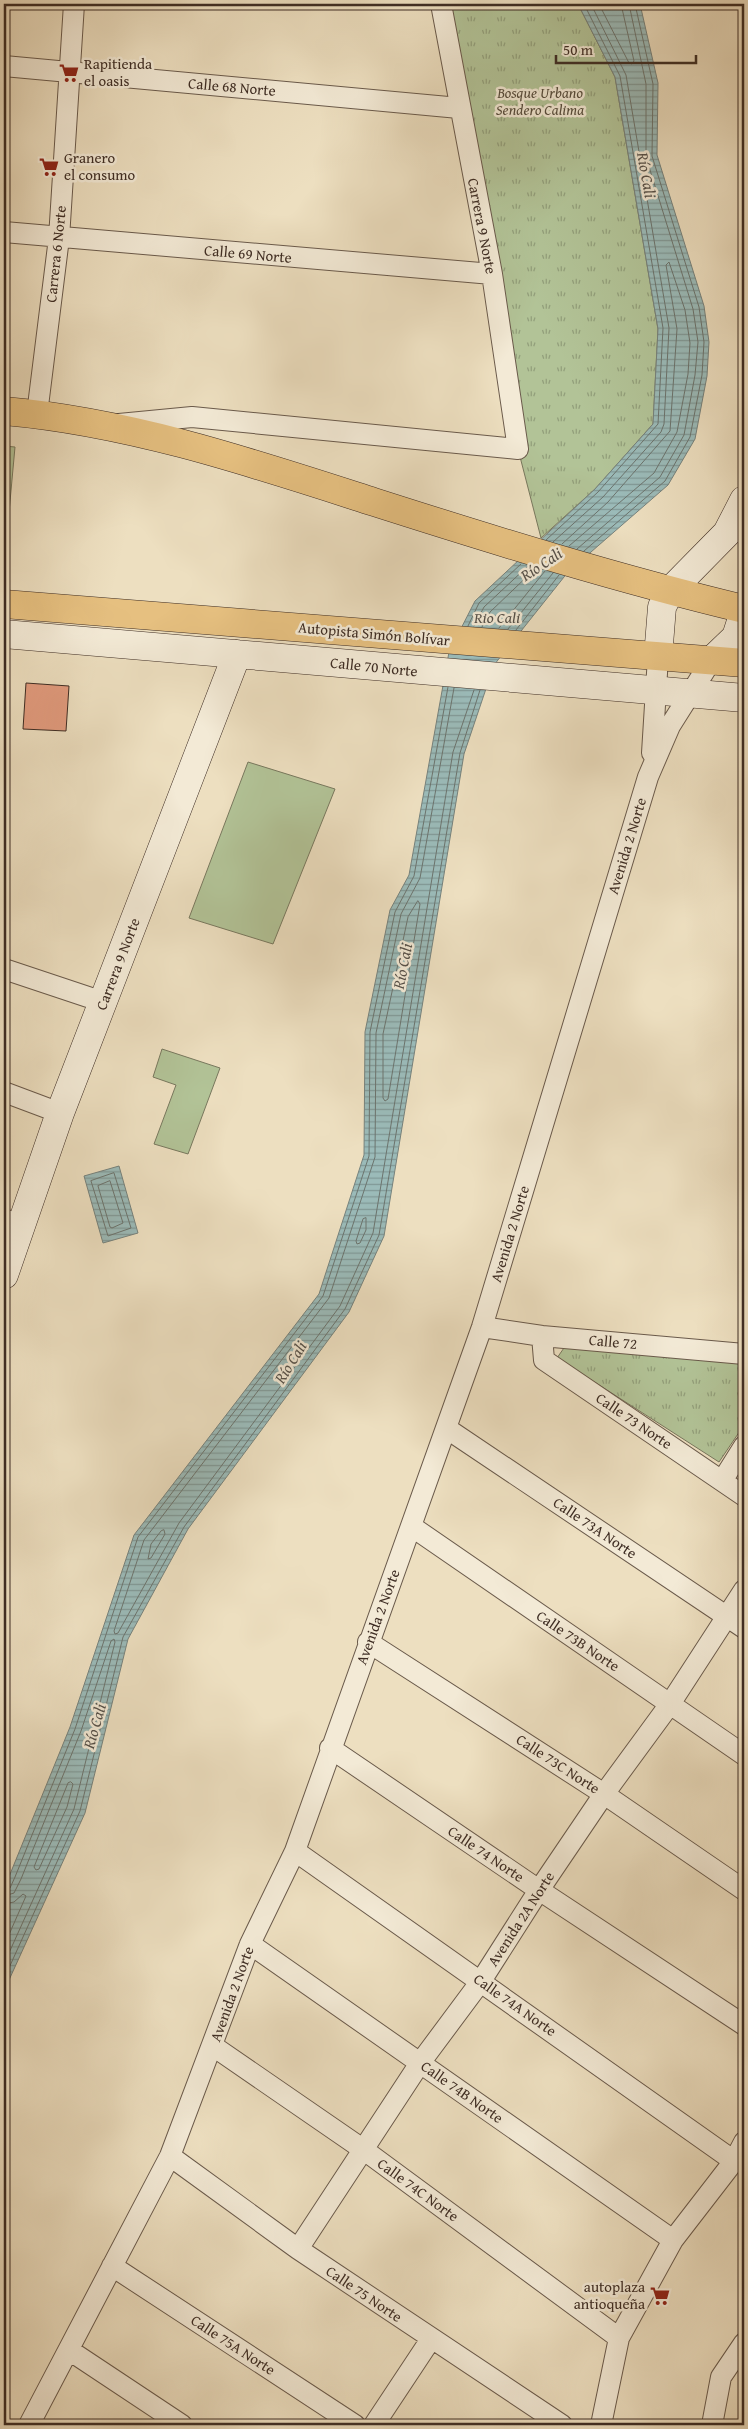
<svg xmlns="http://www.w3.org/2000/svg" width="748" height="2429" font-family="'Gentium Book Plus',serif">
  <style>
    .park { fill: url(#park-tufts); stroke: #78785e }
    .pitch { fill: #b2c397; stroke: #78785e }
    .water { fill: url(#water-rules); stroke: #76827d }
    .lines { fill: none; stroke-linecap: round; stroke-linejoin: round }
    .shore { stroke: #6c746e; stroke-width: 1 }
    .building { fill: #e39c7f; stroke: #3e2d24 }
    .street-casing { stroke: #6a5a4b; stroke-width: 22 }
    .secondary-casing { stroke: #3e2d24; stroke-width: 29 }
    .primary-casing { stroke: #3e2d24; stroke-width: 29 }
    .street { stroke: #f3ead6; stroke-width: 20 }
    .secondary { stroke: #f3ead6; stroke-width: 28 }
    .primary { stroke: #e6c080; stroke-width: 28 }
    .labels { text-anchor: middle; stroke-width: 5; stroke-linejoin: round; paint-order: stroke }
    .poi-label { font-size: 15px; fill: #3e2d24; stroke: #f3ead6; text-anchor: start }
    .street-label { font-size: 15px; fill: #3e2d24; stroke: #f3ead6 }
    .park-label { font-size: 15px; font-style: italic; fill: #554b3b; stroke: #f3ead6 }
    .water-label { font-size: 16px; font-style: italic; fill: #555049; stroke: #f3ead6 }
  </style>
  <defs>
    <pattern id="park-tufts" width="24" height="20" patternUnits="userSpaceOnUse" patternTransform="scale(1.25)"><rect width="24" height="20" fill="#b2c397"/><path d="M3 7l-1-3M5 7V3M7 7l1-3M15 17l-1-3M17 17v-4M19 17l1-3" fill="none" stroke="#929f7b"/></pattern>
    <pattern id="water-rules" width="6" height="5" patternUnits="userSpaceOnUse" patternTransform="scale(1.25)"><rect width="6" height="5" fill="#9bbbb9"/><path d="M0 2.5h6" fill="none" stroke="#809896"/></pattern>
  </defs>
  <rect width="100%" height="100%" fill="#eddfc0"/>
  <filter id="stains"><feTurbulence type="fractalNoise" baseFrequency=".004" numOctaves="4"/><feColorMatrix values="0 0 0 0 .2 0 0 0 0 .09 0 0 0 0 .02 0 0 0 .5 -.17"/></filter>
  <radialGradient id="worn" r=".72"><stop offset=".6" stop-color="#630" stop-opacity="0"/><stop offset="1" stop-color="#630" stop-opacity=".3"/></radialGradient>
  <path class="park" d="M442 4H578L615 77 658 329 653 424 595 489 541 538 518 449Z
    M566 1345 744 1364V1425L719 1462 557 1358Z"/>
  <path class="pitch" d="M4 446 15 447 4 567Z
    M248 762 335 789 273 944 189 918Z
    M162 1049 220 1068 188 1154 154 1144 176 1085 153 1077Z"/>
  <path class="water" d="M578 4H640L658 83 657 155 704 306 709 342 707 376 695 439 668 485 568 572 494 665 464 754 384 1236 349 1312 188 1529 128 1639 85 1813 4 1991V1889L70 1727 134 1535 319 1294 364 1155 365 1032 390 910 409 875 449 652 475 601 595 489 653 424 658 329 615 77Z
    M119 1166 138 1233 103 1243 84 1176Z"/>
  <g class="lines">
    <path class="shore" d="M599 4 629 63 632 64 634 61 621 4
      M546 540 598 492 658 424 663 328 620 76 584 4
      M553 542 603 497 661 432 664 424 669 328 626 75 591 4
      M562 544 608 502 670 431 677 329 666 265 669 262 685 310 690 343 688 374 677 432 654 473 569 546
      M577 549 660 477 684 435 695 375 698 342 693 309 646 157V84L629 4
      M584 551 665 481 690 437 702 375 704 342 699 307 652 156 653 84 635 4
      M468 626 479 603 521 564
      M474 626 484 607 528 566
      M482 627 490 612 536 568
      M499 628 545 571
      M508 629 553 573
      M516 630 559 575
      M454 688 420 878 401 914 376 1033 375 1157 329 1298 144 1540 114 1631 115 1634 118 1633 179 1523 340 1306 373 1233 453 752 474 690
      M418 901 420 904 388 1099 385 1101 383 1098V1034L408 917Z
      M114 1173 131 1228 108 1236 91 1181Z
      M110 1181 123 1223 112 1228 110 1227 98 1186Z
      M366 1218V1230L360 1243 357 1244 356 1241 363 1219Z
      M164 1530 165 1534 151 1558 148 1559 151 1544 161 1531Z
      M71 1782 73 1784 67 1807 39 1869 36 1870 34 1867 68 1783Z
      M4 1890 10 1888 15 1877 75 1729 138 1537 323 1296 369 1156 370 1032 395 912 414 876 448 687
      M4 1896 14 1893 21 1879 81 1731 111 1641 114 1639 115 1642 74 1809 4 1964
      M4 1904 14 1902 23 1894 26 1896 4 1946
      M4 1979 80 1811 123 1637 184 1527 345 1309 379 1235 460 753 480 690"/>
  </g>
  <path class="building" d="M26 683 69 686 66 731 23 729Z"/>
  <g class="lines">
    <defs>
      <path id="street" d="M4 66 459 108
        M4 232 492 274
        M37 414 59 238 74 4
        M119 424 192 417 518 449 492 274 441 4
        M652 753 658 657
        M4 969 103 1002
        M4 1092 60 1113
        M4 1219 22 1226
        M482 1327 542 1336 744 1354
        M542 1336 544 1360 744 1496
        M446 1428 744 1628
        M722 1481 744 1446
        M411 1526 744 1755
        M368 1642 604 1794 744 1890
        M330 1748 539 1890 744 2025
        M295 1851 734 2161
        M250 1944 673 2240
        M213 2046 364 2150 619 2338
        M170 2156 298 2249 562 2425
        M298 2249 420 2063 481 1981 539 1890 604 1794 670 1704 744 1590
        M112 2266 355 2425
        M69 2350 182 2425
        M29 2425 170 2156 250 1944 295 1851 482 1327 648 777 670 726 711 661
        M374 2425 431 2339
        M601 2425 619 2338 673 2240 734 2161 744 2142
        M712 2425 721 2377 744 2343"/>
      <path id="secondary" d="M4 634 744 698
        M658 657 662 607 670 591 727 533 744 500
        M711 661 736 637 744 612
        M4 1275 60 1113 237 654"/>
      <path id="primary" d="M4 411C131 422 253 463 374 502 496 541 619 579 744 609
        M4 604 744 663"/>
    </defs>
    <use href="#street" class="street-casing"/>
    <use href="#secondary" class="secondary-casing"/>
    <use href="#primary" class="primary-casing"/>
    <use href="#street" class="street"/>
    <use href="#secondary" class="secondary"/>
    <use href="#primary" class="primary"/>
  </g>
  <defs>
    <symbol id="supermarket-bare" viewBox="-9 -9 18 18"><path d="M-6-5.5h2.5l.6 2H6L4.5 2H-2.5L-4.4-4H-6ZM-1.5 3.2a1.3 1.3 0 1 0 .1 0ZM3 3.2a1.3 1.3 0 1 0 .1 0Z" fill="#8f2418" stroke="#f3ead6" stroke-width="2.5" paint-order="stroke"/></symbol>
  </defs>
  <g fill-rule="evenodd">
    <use href="#supermarket-bare" x="55" y="59" width="28" height="28"/>
    <use href="#supermarket-bare" x="35" y="153" width="28" height="28"/>
    <use href="#supermarket-bare" x="646" y="2282" width="28" height="28"/>
  </g>
  <g class="labels">
    <g class="poi-label">
      <text x="84" y="69">Rapitienda<tspan x="84" dy="17">el oasis</tspan></text>
      <text x="64" y="163">Granero<tspan x="64" dy="17">el consumo</tspan></text>
      <text x="645" y="2292" text-anchor="end">autoplaza<tspan x="645" dy="17">antioqueña</tspan></text>
    </g>
    <g class="street-label">
      <text transform="translate(232 87) rotate(5)" y="5">Calle 68 Norte</text>
      <text transform="translate(482 226) rotate(79)" y="5">Carrera 9 Norte</text>
      <text transform="translate(56 254) rotate(-84)" y="5">Carrera 6 Norte</text>
      <text transform="translate(248 254) rotate(5)" y="5">Calle 69 Norte</text>
      <text transform="translate(374 634) rotate(5)" y="5">Autopista Simón Bolívar</text>
      <text transform="translate(374 667) rotate(6)" y="5">Calle 70 Norte</text>
      <text transform="translate(627 846) rotate(-73)" y="5">Avenida 2 Norte</text>
      <text transform="translate(118 964) rotate(-69)" y="5">Carrera 9 Norte</text>
      <text transform="translate(510 1234) rotate(-73)" y="5">Avenida 2 Norte</text>
      <text transform="translate(613 1342) rotate(5)" y="5">Calle 72</text>
      <text transform="translate(634 1421) rotate(34)" y="5">Calle 73 Norte</text>
      <text transform="translate(595 1528) rotate(34)" y="5">Calle 73A Norte</text>
      <text transform="translate(378 1617) rotate(-70)" y="5">Avenida 2 Norte</text>
      <text transform="translate(578 1641) rotate(34)" y="5">Calle 73B Norte</text>
      <text transform="translate(558 1764) rotate(33)" y="5">Calle 73C Norte</text>
      <text transform="translate(486 1854) rotate(34)" y="5">Calle 74 Norte</text>
      <text transform="translate(521 1919) rotate(-57)" y="5">Avenida 2A Norte</text>
      <text transform="translate(232 1994) rotate(-70)" y="5">Avenida 2 Norte</text>
      <text transform="translate(515 2005) rotate(35)" y="5">Calle 74A Norte</text>
      <text transform="translate(462 2092) rotate(35)" y="5">Calle 74B Norte</text>
      <text transform="translate(418 2190) rotate(36)" y="5">Calle 74C Norte</text>
      <text transform="translate(364 2294) rotate(34)" y="5">Calle 75 Norte</text>
      <text transform="translate(233 2345) rotate(33)" y="5">Calle 75A Norte</text>
    </g>
    <g class="park-label">
      <text x="540" y="98">Bosque Urbano<tspan x="540" dy="17">Sendero Calima</tspan></text>
    </g>
    <g class="water-label">
      <text transform="translate(647 175) rotate(80)" y="6">Río Cali</text>
      <text transform="translate(541 564) rotate(-34)" y="6">Río Cali</text>
      <text x="497" y="623">Rio Cali</text>
      <text transform="translate(402 966) rotate(-79)" y="6">Río Cali</text>
      <text transform="translate(290 1362) rotate(-58)" y="6">Río Cali</text>
      <text transform="translate(94 1726) rotate(-74)" y="6">Río Cali</text>
    </g>
  </g>
  <rect width="748" height="2429" fill="none" stroke="#eddfc0" stroke-width="20"/>
  <rect x="5" y="5" width="738" height="2419" fill="none" stroke="#3e2d24" stroke-width="2.5"/>
  <rect x="10" y="10" width="728" height="2409" fill="none" stroke="#3e2d24"/>
  <path d="M556 55v8h140v-8" fill="none" stroke="#3e2d24" stroke-width="2.5"/>
  <text x="563" y="55" font-size="15" fill="#3e2d24" stroke="#f3ead6" stroke-width="4" paint-order="stroke">50 m</text>
  <rect width="100%" height="100%" filter="url(#stains)"/>
  <rect width="100%" height="100%" fill="url(#worn)"/>
</svg>
